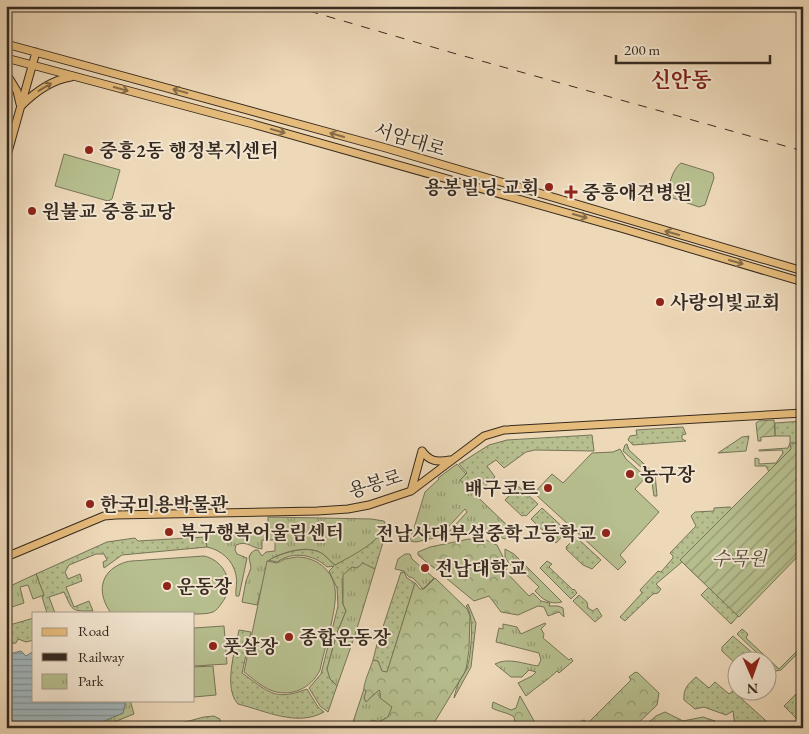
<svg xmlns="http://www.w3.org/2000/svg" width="809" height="734" font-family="'EB Garamond','Noto Serif KR',serif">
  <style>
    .grass { fill: url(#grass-dots); stroke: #767458 }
    .forest { fill: url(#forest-crowns); stroke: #767458 }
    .park { fill: url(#park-tufts); stroke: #767458 }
    .garden { fill: url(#garden-furrows); stroke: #767458 }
    .pitch { fill: #b7bf8f; stroke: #767458 }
    .water { fill: url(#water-rules); stroke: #767e7e }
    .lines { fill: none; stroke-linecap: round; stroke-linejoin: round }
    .major-casing { stroke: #362a20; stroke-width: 9 }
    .major { stroke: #e6bc7c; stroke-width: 7 }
    .rail { stroke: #362a20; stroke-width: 1; stroke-dasharray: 9 9; stroke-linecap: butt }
    .oneway { stroke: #856c49 }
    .poi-dot { fill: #8f2418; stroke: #f3e6d1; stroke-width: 2 }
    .labels { text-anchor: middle; stroke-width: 4; stroke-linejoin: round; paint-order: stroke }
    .street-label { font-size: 19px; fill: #362a20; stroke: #f3e6d1 }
    .poi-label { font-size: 19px; font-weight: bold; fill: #362a20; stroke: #f3e6d1; text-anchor: start }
    .park-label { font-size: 19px; font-style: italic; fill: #564f3c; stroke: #f3e6d1 }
    .quarter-label { font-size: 21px; font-weight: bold; fill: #7a1f14; stroke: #f3e6d1 }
  </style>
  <defs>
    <pattern id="grass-dots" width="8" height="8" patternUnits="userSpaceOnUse" patternTransform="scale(1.25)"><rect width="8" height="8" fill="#b7bf8f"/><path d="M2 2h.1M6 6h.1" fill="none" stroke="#969b74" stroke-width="1.8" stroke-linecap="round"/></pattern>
    <pattern id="forest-crowns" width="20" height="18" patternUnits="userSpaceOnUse" patternTransform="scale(1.25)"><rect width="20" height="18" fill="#b7bf8f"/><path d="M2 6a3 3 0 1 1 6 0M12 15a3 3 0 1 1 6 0" fill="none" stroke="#969b74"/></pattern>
    <pattern id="park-tufts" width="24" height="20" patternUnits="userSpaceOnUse" patternTransform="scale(1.25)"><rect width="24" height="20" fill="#b7bf8f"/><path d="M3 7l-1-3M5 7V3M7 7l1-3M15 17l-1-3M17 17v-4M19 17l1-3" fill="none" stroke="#969b74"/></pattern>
    <pattern id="garden-furrows" width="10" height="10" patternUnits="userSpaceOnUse" patternTransform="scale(1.25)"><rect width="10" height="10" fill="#b7bf8f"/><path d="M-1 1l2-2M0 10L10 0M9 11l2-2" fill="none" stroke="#969b74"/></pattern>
    <pattern id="water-rules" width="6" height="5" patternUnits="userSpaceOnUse" patternTransform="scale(1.25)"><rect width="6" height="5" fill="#a0b6bc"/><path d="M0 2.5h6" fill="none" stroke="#839498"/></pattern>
  </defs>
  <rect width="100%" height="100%" fill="#edd8b8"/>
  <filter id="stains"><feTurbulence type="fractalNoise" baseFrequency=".004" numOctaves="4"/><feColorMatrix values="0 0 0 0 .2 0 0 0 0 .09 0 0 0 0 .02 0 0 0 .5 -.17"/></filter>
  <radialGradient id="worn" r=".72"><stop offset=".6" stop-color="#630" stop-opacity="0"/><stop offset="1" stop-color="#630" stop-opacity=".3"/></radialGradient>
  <path class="grass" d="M803 421V467L800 495 735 506 769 472 766 466H755V458L759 459V464L776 463 783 453 782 450 759 451V450L788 448 790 443V436H775V423Z
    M683 427 686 434 682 435V439L686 441 633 445 628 440 630 436 637 435 636 430Z
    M592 435 594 451 535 450 526 452 504 468 496 460 487 466 495 477 476 495 460 480 467 473 459 464 489 445 507 440Z
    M749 436 746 451 718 453 742 437Z
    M627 444 629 450 655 474 657 496H654L651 476 623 451 625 445Z
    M518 486 538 504 526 516 524 515 522 516 505 500Z
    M730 507 735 513 705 584 682 562 656 584 661 589 658 593 653 594 625 621 620 617 642 593 640 590 658 571 661 572 673 558V556L670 553 696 526 691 516 695 512 714 511V508Z
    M542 508 567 531 556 543 531 519Z
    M387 529 375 569 363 564 342 579 343 604 346 611 337 633 327 669 333 682 337 686 328 712 320 706 309 688 321 674 338 606 337 588 329 571 334 566 327 567C313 554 293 551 277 562L268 560C282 553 309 544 323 554 327 557 331 562 335 565L367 546Z
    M205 537 207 547 122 555 104 568 103 562 107 560 104 554H96L69 565 65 572 68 579 80 574 82 581 66 587 74 607 89 601 93 611C70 611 73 611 64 592L49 597 55 613H47L42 597 44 596 36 574 107 542 135 538 138 541Z
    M576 537 601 560 592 569 583 565 567 550 566 547Z
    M547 561 552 564 549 567 573 590 574 589 577 593 571 599 540 568Z
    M401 572H404L407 578 415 583 387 673 382 672 378 661 373 660 377 644 381 645 384 635 381 633Z
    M709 587 739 615 731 624 701 595Z
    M579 595 587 602 588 608 593 611 597 608 602 616 595 622 573 601Z
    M468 604 476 623 471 667 454 698C455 692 457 687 459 682 461 678 465 673 467 668 471 657 475 614 466 606Z
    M34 618V640L26 642 18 639 16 643 6 644V626Z
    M742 629 748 634 746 638 779 669 800 648 802 649 781 670 776 671 737 634Z
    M239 630 251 632 242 673C268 691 274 702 307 689L318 707 324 712C297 727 266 711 238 704 223 688 235 650 239 630Z
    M733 636 757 657 753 661 736 662V664L722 651V647Z
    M696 677 709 688 715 682 729 694 733 691 774 728H732L735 726 733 711 726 715 704 707 695 709 684 700C683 689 688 684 696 677Z
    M796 694 803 700V714L798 720 784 706Z
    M214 716 220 719V728H170V726L204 717Z"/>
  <path class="forest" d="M469 539 486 540 497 545 508 567 505 571 529 596 533 593 541 601 550 603 549 606H558L563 608 564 617 559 612 548 616 544 607 538 606 518 615 501 612 489 596 474 601 418 555V552L430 547Z
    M435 578 467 609 470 616 469 650 466 670 431 728H368L380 698V693L374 694 366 703C359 690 369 673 373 660L378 661 382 671 387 672 415 583 420 589H424Z
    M637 672 659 693 657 705 633 728H584L580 722 584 720 588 723 631 680 629 677 634 673Z
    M520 696 538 728H516L514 717C507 712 499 712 492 708L493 702 511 710 516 708Z"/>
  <path class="park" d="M457 464 466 474 460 480 512 530 505 539 483 531 446 535 467 512 465 509 439 537 416 542 410 541 425 492 439 479 438 478Z
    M268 517 371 519 384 521 387 529 383 533H380C376 544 346 559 335 565 331 562 327 557 323 554 309 544 282 552 269 560L257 605 242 602 246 581 251 568 249 557 251 553 255 550H258L262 556 266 552 275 551V540H262V549C251 548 247 540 236 545L235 550 237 554 247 558 239 596H236C235 589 238 582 236 575 233 560 221 550 207 547L205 534 268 532Z
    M505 549 514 554 562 602C550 605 543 600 535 591L539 587 514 563 510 565 505 557Z
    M405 554H410L412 559 434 578 423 589 413 578 409 577 404 571 395 569 398 559Z
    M363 563 375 569 355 635 337 686 330 679 327 669 337 633 346 611 343 604V575L352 567 357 568Z
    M36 574 44 595 33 599 28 585 20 587 24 603 6 609V588Z
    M545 623 546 624 541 629 544 634 543 638 569 660 571 658 573 661 559 673 557 671C547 681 536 687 526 696L518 683 532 676 536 672 529 670 522 677H511L495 664C508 657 524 664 538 666L541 660 539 653 496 642 499 628 503 629V624L517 627 521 634Z
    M364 689 366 691 364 698 366 702 379 690 380 691V698L392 707 388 717 379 722 372 720 368 728H351Z
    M126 700H130L134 714 99 728H88L123 713Z
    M665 712 683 721 703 717 715 721 709 728H642L656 716Z"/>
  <path class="garden" d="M774 420 775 436 761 437V441H758L756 423 759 421Z
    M790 443H796L803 450V551L739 617 680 560 791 449Z"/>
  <path class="pitch" d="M64 154 120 170 112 199 108 201 55 186Z
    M681 163 713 173 714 178 705 205 699 207 670 197C666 189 673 168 681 163Z
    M620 449 626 459 646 477 635 489 659 512 620 555 626 562 618 570 534 493 552 474 563 483 592 453 613 452Z
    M204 556C226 561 236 586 221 604 219 607 217 610 213 612 208 614 200 614 194 614V613H111C97 594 99 572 123 563 130 560 139 561 146 560 165 559 185 557 204 556Z
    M297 557C316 557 333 570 335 589 338 607 324 650 320 670 311 689 290 698 270 690 261 686 252 678 244 672L267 561 277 563 285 559Z
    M224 626 227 664 194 666V628Z
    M213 666 216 695 194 697V667Z"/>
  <path class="water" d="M21 651 26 656 34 651V700H126L123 713 88 728H6V671L13 653Z"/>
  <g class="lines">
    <defs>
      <path id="major" d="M6 44 386 148 803 271
        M6 58 253 124 624 229 803 282
        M6 73 17 91 20 104
        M21 106C35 92 51 80 71 77
        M6 159 36 52
        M422 451C430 462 437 462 450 460
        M411 491 422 451
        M6 557 104 516 116 515 317 511 348 509 369 505 411 491 484 436 504 430 803 413"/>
    </defs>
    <use href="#major" class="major-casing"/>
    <use href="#major" class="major"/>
    <path class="rail" d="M292 6 453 53 803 151"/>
  </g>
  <defs><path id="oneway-shaft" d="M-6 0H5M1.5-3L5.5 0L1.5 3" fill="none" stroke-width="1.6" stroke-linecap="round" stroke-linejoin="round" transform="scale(1.25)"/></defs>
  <g class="oneway">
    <use href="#oneway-shaft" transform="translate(45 87) rotate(-31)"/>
    <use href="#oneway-shaft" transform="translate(121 89) rotate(15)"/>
    <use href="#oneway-shaft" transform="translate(180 91) rotate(-165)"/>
    <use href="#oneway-shaft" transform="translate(278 131) rotate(16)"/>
    <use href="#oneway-shaft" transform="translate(337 135) rotate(-164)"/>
    <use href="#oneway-shaft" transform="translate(580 216) rotate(16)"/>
    <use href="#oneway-shaft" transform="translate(672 233) rotate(-164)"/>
    <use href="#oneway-shaft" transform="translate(736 262) rotate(16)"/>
  </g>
  <g class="poi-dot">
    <circle cx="89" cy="150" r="5"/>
    <circle cx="549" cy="187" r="5"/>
    <path d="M568.5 184.5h5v5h5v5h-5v5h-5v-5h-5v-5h5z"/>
    <circle cx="32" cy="211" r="5"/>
    <circle cx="660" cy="302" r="5"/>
    <circle cx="630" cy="474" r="5"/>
    <circle cx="548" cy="488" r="5"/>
    <circle cx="90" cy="504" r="5"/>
    <circle cx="169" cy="532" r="5"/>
    <circle cx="606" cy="533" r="5"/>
    <circle cx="425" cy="568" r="5"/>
    <circle cx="167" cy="586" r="5"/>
    <circle cx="289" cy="637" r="5"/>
    <circle cx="213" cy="646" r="5"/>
  </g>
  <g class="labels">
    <g class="street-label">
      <text transform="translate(410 139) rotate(17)" y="7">서암대로</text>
      <text transform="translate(375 483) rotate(-17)" y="7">용봉로</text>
    </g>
    <g class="poi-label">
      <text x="99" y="157">중흥2동 행정복지센터</text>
      <text x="539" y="194" text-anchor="end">용봉빌딩 교회</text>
      <text x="582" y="199">중흥애견병원</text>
      <text x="42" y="218">원불교 중흥교당</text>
      <text x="670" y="309">사랑의빛교회</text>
      <text x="640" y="481">농구장</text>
      <text x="538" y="495" text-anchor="end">배구코트</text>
      <text x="100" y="511">한국미용박물관</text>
      <text x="179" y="539">북구행복어울림센터</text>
      <text x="596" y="540" text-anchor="end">전남사대부설중학고등학교</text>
      <text x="435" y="575">전남대학교</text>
      <text x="177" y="593">운동장</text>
      <text x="299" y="644">종합운동장</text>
      <text x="223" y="653">풋살장</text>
    </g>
    <g class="park-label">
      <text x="739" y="565">수목원</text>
    </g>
    <g class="quarter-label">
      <text x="681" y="87">신안동</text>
    </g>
  </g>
  <rect width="809" height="734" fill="none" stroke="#edd8b8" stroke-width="25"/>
  <rect x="8" y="8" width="794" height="719" fill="none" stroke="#362a20" stroke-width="2.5"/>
  <rect x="12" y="12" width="784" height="709" fill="none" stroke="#362a20"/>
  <rect x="32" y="612" width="162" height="90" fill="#f3e6d1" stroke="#a79b8a"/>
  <rect x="42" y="628" width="25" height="8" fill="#e6bc7c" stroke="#a79b8a"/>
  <text x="78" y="636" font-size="15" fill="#362a20">Road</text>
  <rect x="42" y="653" width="25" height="8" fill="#362a20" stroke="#a79b8a"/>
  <text x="78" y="662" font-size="15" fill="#362a20">Railway</text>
  <rect x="42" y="674" width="25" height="15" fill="url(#park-tufts)" stroke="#a79b8a"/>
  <text x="78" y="686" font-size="15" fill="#362a20">Park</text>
  <g transform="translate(752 676) rotate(178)"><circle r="24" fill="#f3e6d1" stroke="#a79b8a"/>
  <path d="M0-4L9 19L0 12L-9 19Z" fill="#8f2418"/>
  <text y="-8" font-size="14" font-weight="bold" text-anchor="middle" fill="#362a20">N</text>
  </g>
  <path d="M616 55v8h154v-8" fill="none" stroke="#362a20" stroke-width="2.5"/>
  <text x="624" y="55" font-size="15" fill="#362a20" stroke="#f3e6d1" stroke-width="4" paint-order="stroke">200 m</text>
  <rect width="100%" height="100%" filter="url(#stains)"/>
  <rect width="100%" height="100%" fill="url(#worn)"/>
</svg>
